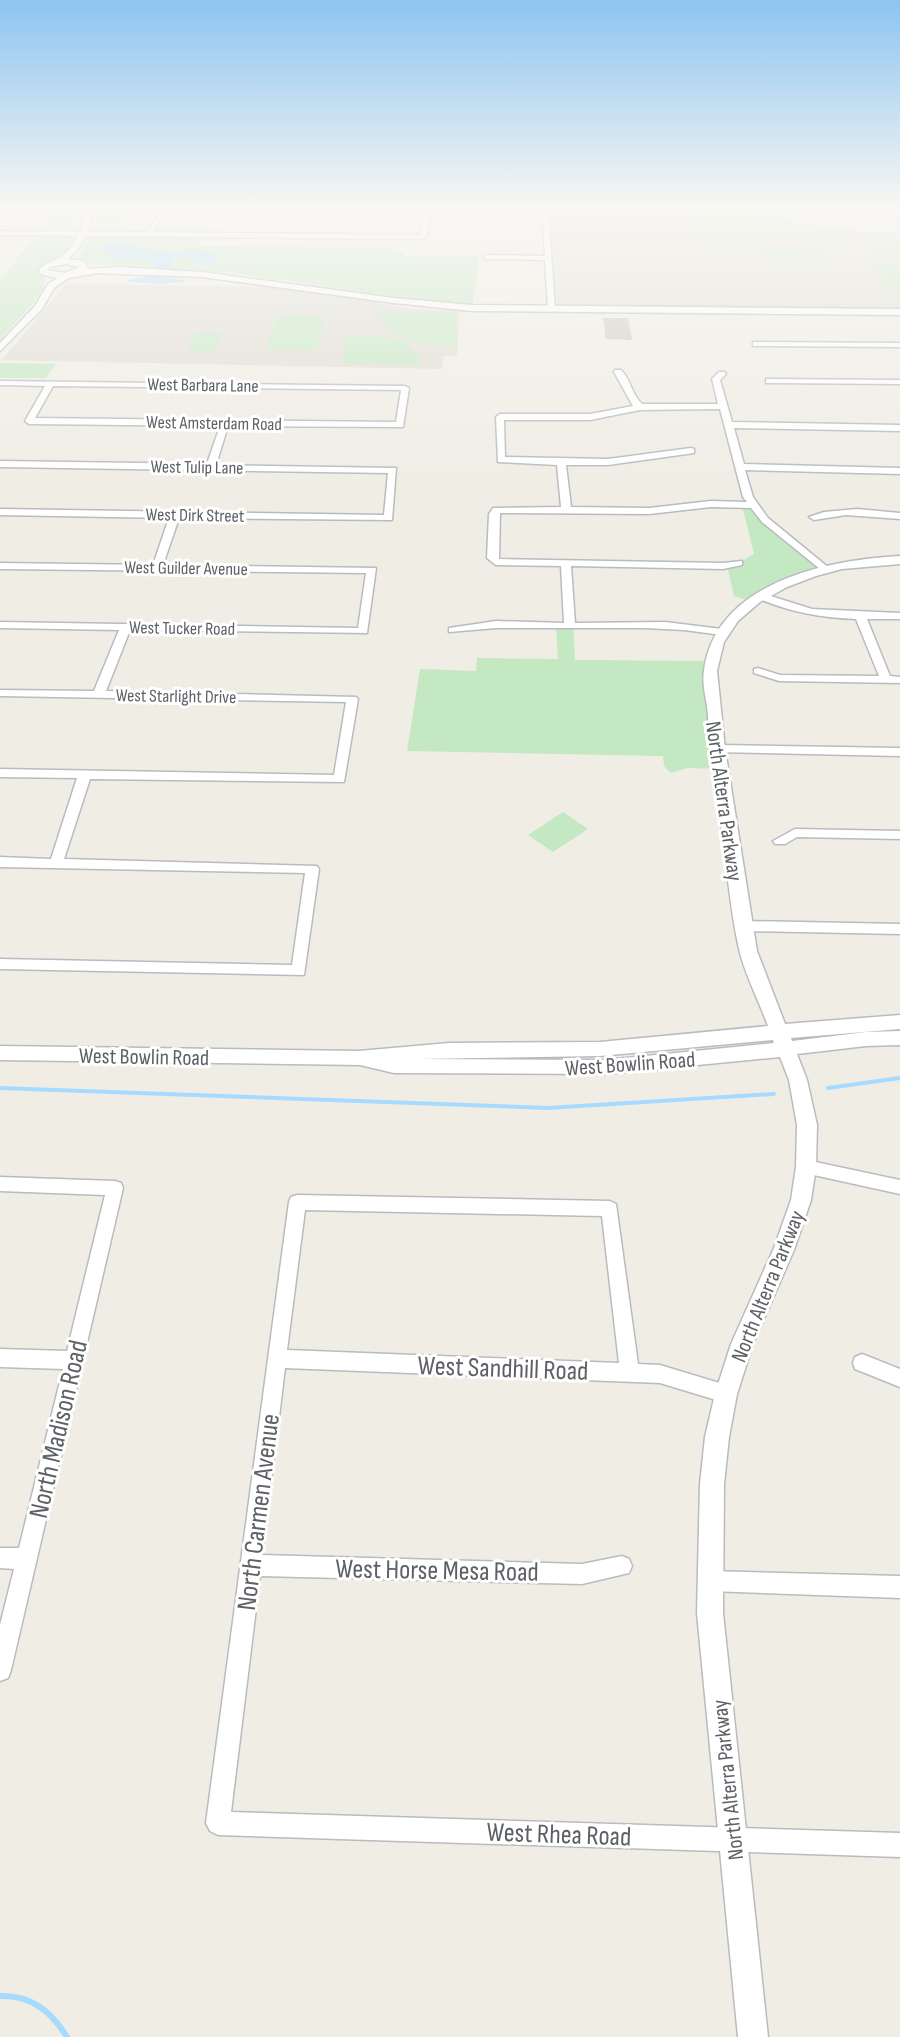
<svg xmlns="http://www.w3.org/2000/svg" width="900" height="2037" font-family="'Sofia Sans Condensed',sans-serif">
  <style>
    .education { fill: #e0dcd3 }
    .green { fill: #c3e8c2 }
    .water { fill: #a6dbff }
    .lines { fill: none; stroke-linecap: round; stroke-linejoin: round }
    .stream-far1 { stroke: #a6dbff; stroke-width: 4 }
    .stream { stroke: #a6dbff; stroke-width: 6 }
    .building { fill: #cbc8c2 }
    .minor-casing { stroke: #b8bbbf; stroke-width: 3 }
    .tertiary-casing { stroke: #b8bbbf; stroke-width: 3 }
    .minor { fill: #fff; fill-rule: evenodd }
    .tertiary { fill: #fff; fill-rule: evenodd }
    .labels { text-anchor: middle; stroke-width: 6; stroke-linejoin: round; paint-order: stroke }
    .far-street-label { font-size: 18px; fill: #5d6166; stroke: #fff }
    .street-label { font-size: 22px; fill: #5d6166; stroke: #fff }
    .near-street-label { font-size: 27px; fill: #5d6166; stroke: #fff }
  </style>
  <rect width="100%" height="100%" fill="#f0ede5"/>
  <path class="education" d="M549 206H730L821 227 900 233V310L560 306 556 303Z
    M66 284 282 287 415 309 459 311 457 356H444L442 369 2 360Z"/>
  <path class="green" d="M61 206H76L73 227 66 231H43Z
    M99 206H131L116 231H97Z
    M704 206C752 207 797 227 845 229L847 247 790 242 789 238C759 240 723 247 694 238L691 228 697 209Z
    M865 232 900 236V251L871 250Z
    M36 235 75 236C68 254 59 259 42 266L41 273 45 277 43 289 33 304 0 339V280Z
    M92 235 202 236 198 246 393 248V253H404V256L479 257 473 304 425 301 227 272 90 264 81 260 79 256Z
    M764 248 821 249 828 260 769 259Z
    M880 263 900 264V296L884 285 874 265Z
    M380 313H451L455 315 457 346C429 345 398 342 379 320Z
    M278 315 326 316 316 349 266 348Z
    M195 333H222L214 353H187Z
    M347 334 403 339 419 357 420 365 348 364 342 361Z
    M0 363 56 364 46 378H6L0 377Z
    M742 505H752L825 570 752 602 734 596 727 565 739 563 754 554Z
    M556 626H573L575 660 711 661 720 769 687 768 671 773 664 766 663 756 407 751 420 669 476 671 477 658 558 659Z
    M563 812 588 829 553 852 528 835Z"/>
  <path class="water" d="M119 242 150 250 181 251 191 249 211 251 217 254 218 259 215 264C193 270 193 249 171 261L172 264 163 276 185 280 183 282 160 284 131 282 127 280 149 276 155 266 152 260 146 259 110 258 111 255 101 252 99 248 106 244Z"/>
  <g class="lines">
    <path class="stream-far1" d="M0 1088 548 1108 774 1094
      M828 1088 900 1078"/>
    <path class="stream" d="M0 1996C31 1995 51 2011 67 2037"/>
  </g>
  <path class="building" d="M603 318H628L632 340 606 339Z"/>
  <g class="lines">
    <defs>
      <path id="minor" d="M20 206H26L21 211H0V207Z
        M468 206H548L555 310 548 308 545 260 486 259 483 257 486 255 545 256 542 210Z
        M777 206C791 205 806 214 820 213 829 212 834 206 843 206L822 217Z
        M845 206H856L900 215V219Z
        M162 209 428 212 431 214 426 237 423 239 0 235V231L147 232ZM164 213 424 216 420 235 153 232Z
        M753 342 900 343V347L756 346H753Z
        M615 370H621C631 380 632 395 642 404H718L712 379 719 372H725L726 374 720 380 732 422 900 425V431L734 428 744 464 900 468V474L745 470 753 497 768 518 829 568V572L825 573 762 522 751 508 711 507 649 514 500 513 499 559 723 563 742 561V565L723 569 571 566 575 623 665 622 722 629 727 632 722 635 684 630 645 628H496L449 632V628L496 621 564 623 561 566 496 565 487 558 489 514 493 508 561 507 557 465 498 462 496 417 500 414H590L633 406 614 372ZM720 409 743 497 747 502 711 501 649 508 571 507 566 465H608L694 453V449L691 448 608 459 505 457 504 420H590L640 410Z
        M766 379 900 380V384L769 383H766Z
        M0 381 405 386 409 388 403 427 228 426 216 465 396 468 392 520 179 518 163 565 376 568 367 633 130 630 106 691 356 697 358 699 344 782 90 779 64 859 317 866 319 869 304 975 0 969V959L292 965 305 873 0 867V857L51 859 77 778 0 777V769L334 775 346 702 0 696V690L94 691 119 630 0 628V622L358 628 366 573 0 569V563L153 565 169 518 0 515V509L384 515 388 473 0 467V461L207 464 220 426 29 424 25 421 45 386 0 385ZM53 386 401 390 396 422 35 418Z
        M857 509 900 513V519L846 515 814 520 809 517 824 512Z
        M761 593 812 609 900 613V619H867L890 676 900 677V683L779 681 754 673V669L758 668 780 675 879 676 856 619C821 618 789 612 757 598V594Z
        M718 745 900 748V756L714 752 712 749Z
        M795 829 900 831V839L797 837 785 844H775L773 841Z
        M743 921 900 924V934L743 931 736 926Z
        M806 1160 900 1180V1194L800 1172 798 1167 800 1162Z
        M0 1177 115 1181 121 1183 123 1188 11 1670 8 1678 0 1681V1625L14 1569 0 1568V1548H19L63 1369 0 1367V1349L67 1351 105 1195 0 1191Z
        M297 1195 610 1201 616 1204 638 1364 660 1365 726 1385 733 1387 735 1394 733 1401 726 1403 660 1383 285 1368 262 1555 582 1564 622 1556 629 1559 632 1566 629 1573 582 1584 260 1576 231 1812 900 1833V1857L218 1835 210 1831 206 1823 289 1202 291 1197ZM305 1210 602 1216 619 1363 287 1350Z
        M862 1354 900 1369V1387L855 1369 853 1363 855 1357Z
        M709 1571 900 1576V1598L709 1591 702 1588 699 1581 702 1574Z"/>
      <path id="tertiary" d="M85 206H93C91 228 85 244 68 259L84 261 88 269 119 267 202 272 394 298 472 305 900 309V315L472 311 394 303 202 277 97 273 69 278 54 288 42 309 0 351V343L35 306 48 284 57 278 41 274 39 270C44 263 48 264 55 260 76 250 83 227 85 206ZM65 264 80 267 65 273 47 270 50 267Z
        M900 556V564L842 569 816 576 787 587 760 602 738 621 724 642 717 671 725 749 757 951 785 1024 900 1015V1029L791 1038 792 1041 866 1032 900 1031V1045L866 1046 797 1054 807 1080 817 1125 816 1167 811 1200 794 1250 753 1344 737 1394 729 1437 724 1484 723 1613 768 2037H738L697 1613 700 1484 705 1437 715 1394 731 1344 774 1248 791 1200 796 1167 797 1125 789 1080 780 1057 606 1074 394 1073 360 1065 0 1060V1046L359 1051 449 1043 600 1042 768 1026C759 1001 745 975 739 949 729 904 726 856 719 810 714 775 710 741 707 706 705 695 702 681 704 670 716 582 827 560 900 556ZM773 1040 774 1043 606 1060 418 1059 600 1056Z"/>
    </defs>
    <use href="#minor" class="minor-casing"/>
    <use href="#tertiary" class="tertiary-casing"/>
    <use href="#minor" class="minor"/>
    <use href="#tertiary" class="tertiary"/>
  </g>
  <linearGradient id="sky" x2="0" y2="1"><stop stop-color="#8dc4f1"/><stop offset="0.42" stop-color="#f8f7f3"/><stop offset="1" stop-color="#f8f7f3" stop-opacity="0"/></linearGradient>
  <rect width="900" height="491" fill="url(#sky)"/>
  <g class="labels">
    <g class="far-street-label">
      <text transform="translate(203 385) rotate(1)" y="6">West Barbara Lane</text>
      <text transform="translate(214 423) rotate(1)" y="6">West Amsterdam Road</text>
      <text transform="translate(197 467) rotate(1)" y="6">West Tulip Lane</text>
      <text transform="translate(195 515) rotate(1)" y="6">West Dirk Street</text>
      <text transform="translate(186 568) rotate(1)" y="6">West Guilder Avenue</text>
      <text transform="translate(182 628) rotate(1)" y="6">West Tucker Road</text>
      <text transform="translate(176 696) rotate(1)" y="6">West Starlight Drive</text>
    </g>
    <g class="street-label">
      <text transform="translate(725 801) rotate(82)" y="8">North Alterra Parkway</text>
      <text transform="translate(144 1056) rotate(1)" y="8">West Bowlin Road</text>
      <text transform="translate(630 1063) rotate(-4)" y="8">West Bowlin Road</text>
      <text transform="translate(767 1286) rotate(-68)" y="8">North Alterra Parkway</text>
      <text transform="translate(727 1780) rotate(-96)" y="8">North Alterra Parkway</text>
    </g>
    <g class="near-street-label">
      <text transform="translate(503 1368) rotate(2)" y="9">West Sandhill Road</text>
      <text transform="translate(58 1429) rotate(-77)" y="9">North Madison Road</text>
      <text transform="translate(258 1512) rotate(-83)" y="9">North Carmen Avenue</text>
      <text transform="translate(437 1570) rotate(1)" y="9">West Horse Mesa Road</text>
      <text transform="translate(559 1834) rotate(2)" y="9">West Rhea Road</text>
    </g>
  </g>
</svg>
